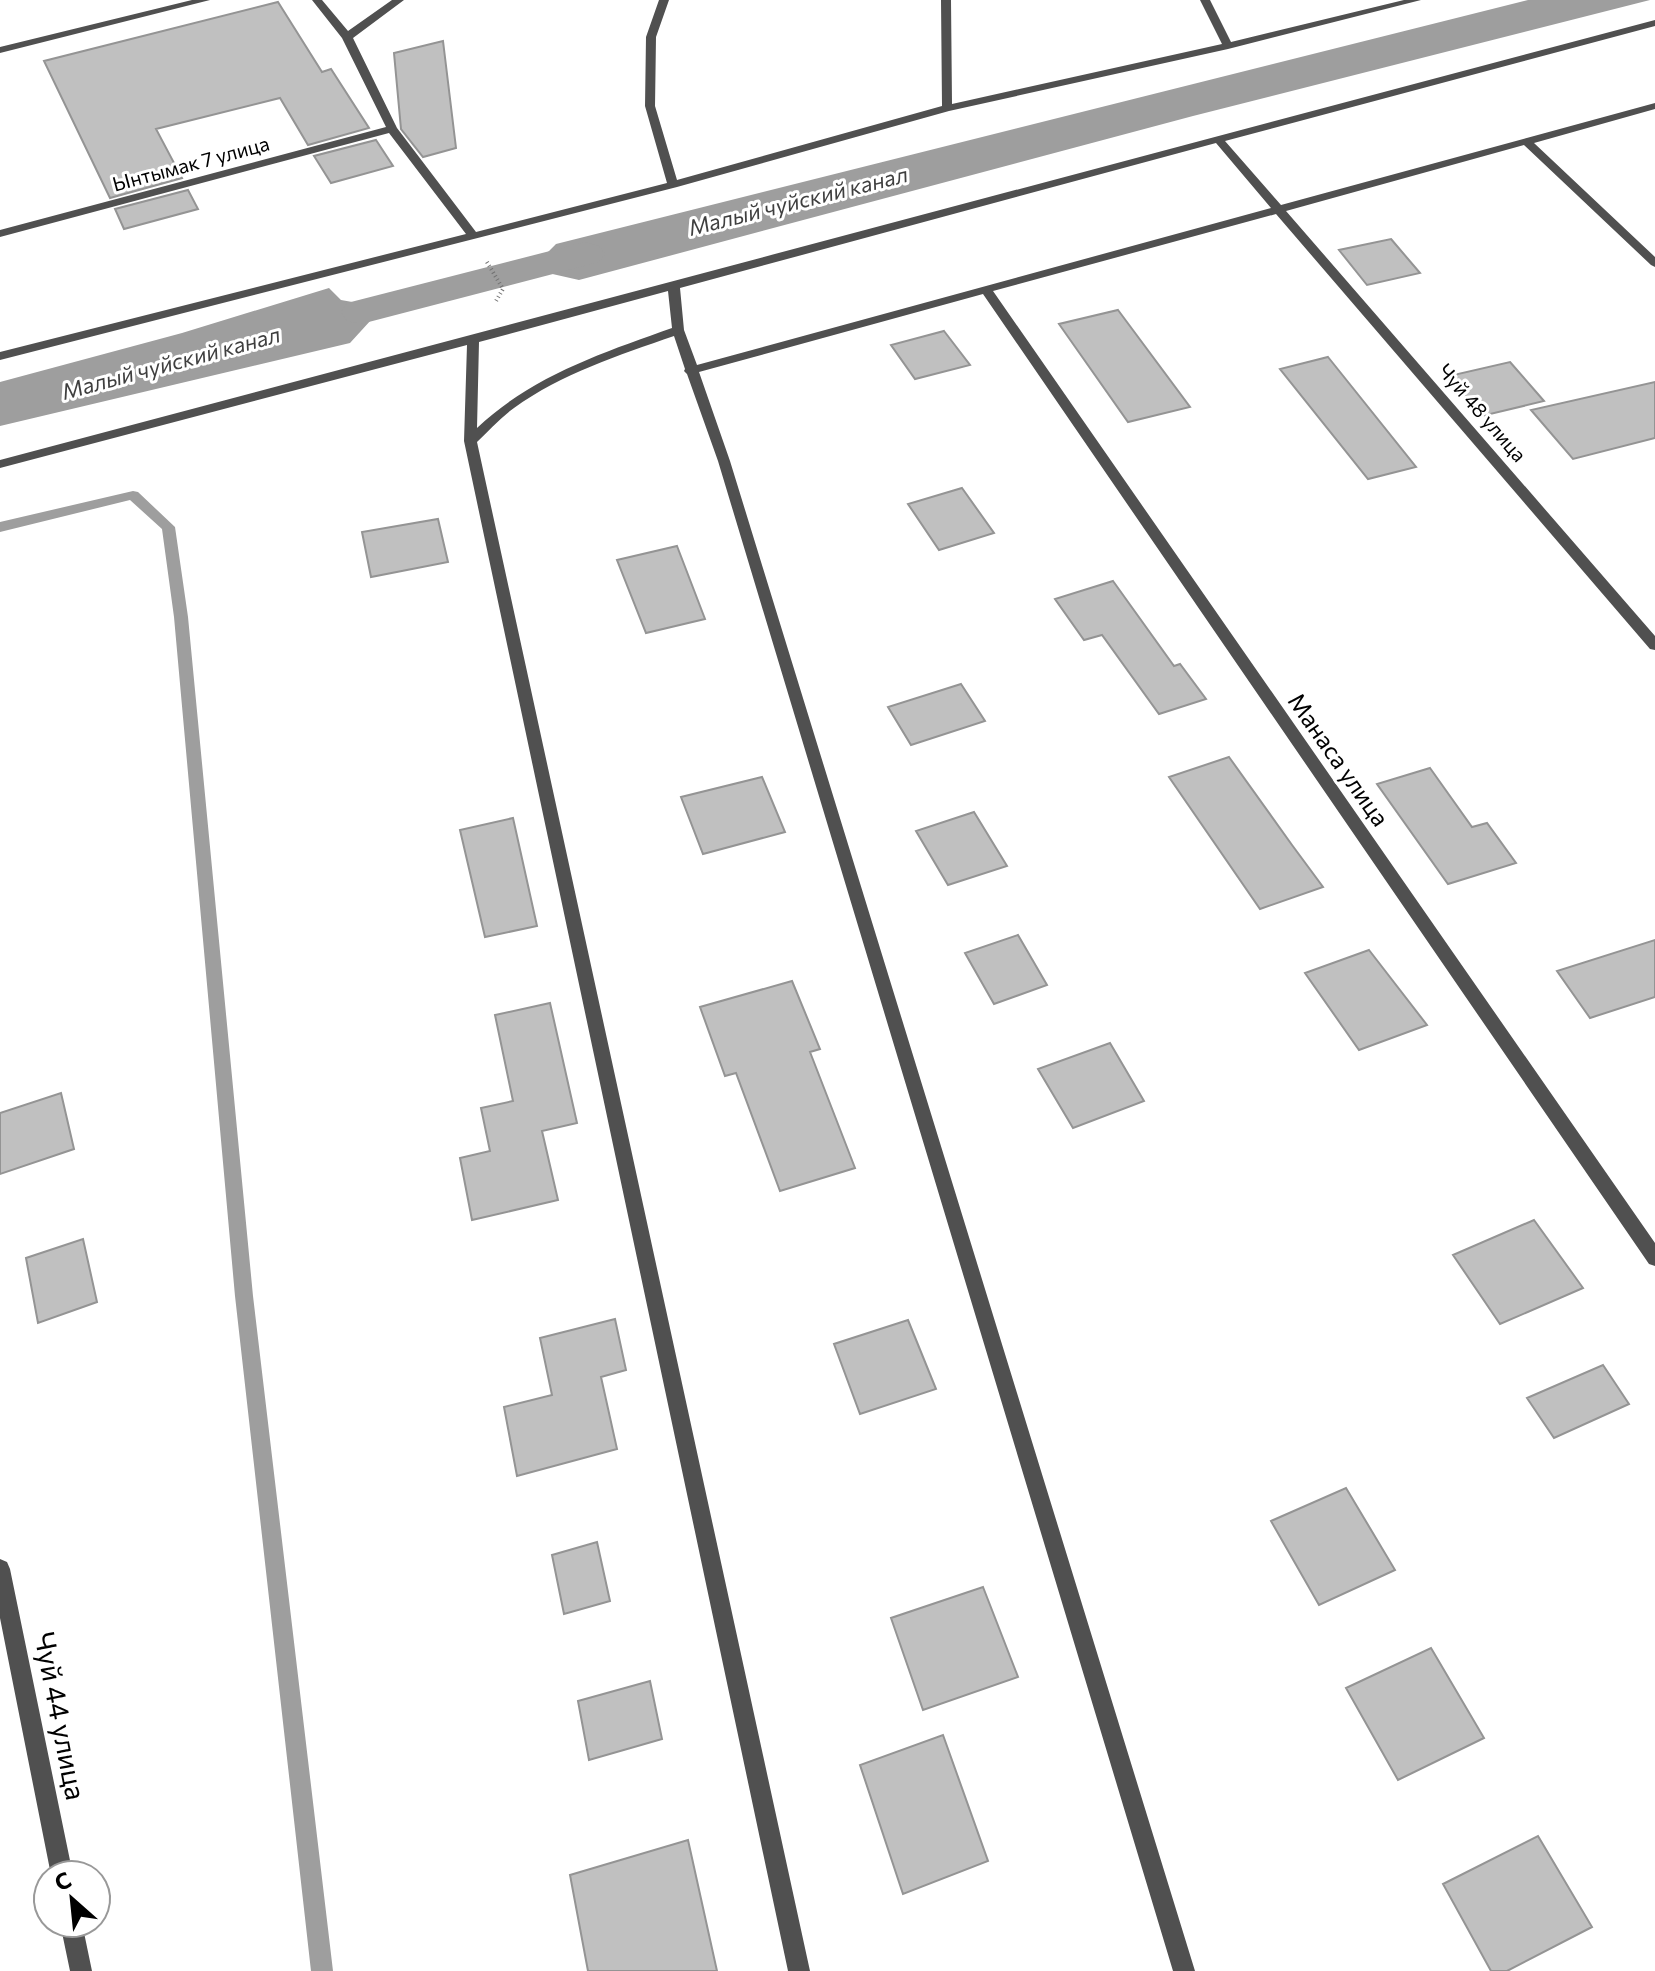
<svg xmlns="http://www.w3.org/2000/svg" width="1655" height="1971" font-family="Commissioner,sans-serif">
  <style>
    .water { fill: #9e9e9e }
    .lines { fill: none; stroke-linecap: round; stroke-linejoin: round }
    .stream { fill: #9e9e9e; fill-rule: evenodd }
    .canal { fill: #9e9e9e; fill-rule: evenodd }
    .building { fill: #c0c0c0; stroke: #949494; stroke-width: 2 }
    .path { stroke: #727272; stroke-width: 4; stroke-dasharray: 1 3; stroke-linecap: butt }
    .street { fill: #505050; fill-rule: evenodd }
    .labels { text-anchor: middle; stroke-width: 6; stroke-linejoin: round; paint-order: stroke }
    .far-street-label { font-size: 20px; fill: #000; stroke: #fff }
    .far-water-label { font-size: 22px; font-style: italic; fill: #3f3f3f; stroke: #fff }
    .street-label { font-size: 24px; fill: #000; stroke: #fff }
    .near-street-label { font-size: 28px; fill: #000; stroke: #fff }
  </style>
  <rect width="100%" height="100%" fill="#fff"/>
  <path class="water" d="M1528 0H1650L1193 116 579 280 548 273 515 280 509 266 542 258 556 244Z
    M428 286 436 300 371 320 350 343 0 426V382L182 333 329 288 341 300 358 303Z"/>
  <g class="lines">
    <path class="stream" d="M133 491 138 492 175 527 188 617 253 1296 333 1971H311L235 1296 174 617 162 529 130 500 0 532V522Z"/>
    <path class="canal" d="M585 242 599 246 605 254 599 262 361 324 347 321 341 312 347 303Z"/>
  </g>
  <path class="building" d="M278 2 322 72 331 69 369 128 308 145 280 98 156 129 182 178 110 198 44 61Z
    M443 41 456 148 423 157 401 129 394 53Z
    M376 140 393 166 331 183 314 156Z
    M188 190 198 209 124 229 115 209Z
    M1391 239 1420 273 1367 285 1339 250Z
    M1118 310 1190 407 1128 422 1059 324Z
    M944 331 970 365 915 379 891 345Z
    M1328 357 1416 467 1368 479 1280 369Z
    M1510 362 1544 401 1482 416 1449 376Z
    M1655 382V438L1573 459 1531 410Z
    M962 488 994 533 939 550 908 504Z
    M438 519 448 562 371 577 362 532Z
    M677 546 705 619 646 633 617 560Z
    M1113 581 1174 666 1180 664 1206 699 1159 714 1102 635 1084 640 1055 599Z
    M961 684 985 721 911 745 888 707Z
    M1229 757 1292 845 1323 887 1260 909 1169 777Z
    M1430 768 1472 827 1487 823 1516 863 1448 884 1377 784Z
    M762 777 785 832 703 854 681 797Z
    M974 812 1007 866 948 885 916 831Z
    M513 818 537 926 485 937 460 830Z
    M1018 935 1047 985 994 1004 965 953Z
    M1655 940V997L1590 1018 1557 971Z
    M1369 950 1427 1025 1359 1050 1305 973Z
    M792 981 820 1049 810 1052 855 1168 780 1191 736 1073 725 1076 700 1007Z
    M550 1003 577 1123 542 1131 558 1200 472 1220 460 1158 490 1151 481 1108 513 1101 495 1015Z
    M1110 1043 1144 1101 1073 1128 1038 1069Z
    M61 1093 74 1149 0 1174V1113Z
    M1534 1220 1583 1288 1500 1324 1453 1255Z
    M83 1239 97 1302 38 1323 26 1258Z
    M615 1319 626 1370 601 1377 617 1449 517 1476 504 1407 552 1395 540 1338Z
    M908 1320 936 1389 860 1414 834 1344Z
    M1603 1365 1629 1404 1554 1438 1527 1398Z
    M1346 1488 1395 1570 1319 1605 1271 1521Z
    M597 1542 610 1601 564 1614 552 1555Z
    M983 1587 1018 1677 923 1710 891 1618Z
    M1431 1648 1484 1738 1398 1780 1346 1688Z
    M650 1681 662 1739 589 1760 578 1701Z
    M943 1735 988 1861 903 1894 860 1765Z
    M1538 1836 1592 1927 1507 1971H1491L1443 1884Z
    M688 1840 717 1971H588L570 1875Z"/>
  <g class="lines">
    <path class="path" d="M487 262 503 289 496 301"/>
    <path class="street" d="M192 0H210L0 53V47Z
      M312 0H322L348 31 392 0H404L353 38 397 128 476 232 667 183 645 106 646 37 659 0H669L656 37 655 106 677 180 942 106 941 0H951L952 104 1222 44 1200 0H1210L1231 42 1404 0H1421L1228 49 949 111 677 187 0 360V352L466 234 389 133 0 237V230L386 127 342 38Z
      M1655 20V26L1225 141 1281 205 1655 103V109L1534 143 1655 257V267L1651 265 1524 145 1286 211 1655 636V650L1650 649 1276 214 993 291 1655 1243V1266L1649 1264 983 294 699 372 730 461 1195 1971H1173L718 461 687 374 684 371 685 369 674 336C619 355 561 374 514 408 500 418 489 431 477 442L810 1971H788L464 441 467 345 0 468V460ZM1216 143 1271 208 697 365 684 330 680 288ZM668 291 672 328C602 353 532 376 477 428L479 342Z
      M0 1559 7 1562 10 1569 73 1875H51L0 1618Z
      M60 1923H82L92 1971H70Z"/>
  </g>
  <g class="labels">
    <g class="far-street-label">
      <text transform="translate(191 164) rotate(-15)" y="7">Ынтымак 7 улица</text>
      <text transform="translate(1482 413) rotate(49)" y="7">Чуй 48 улица</text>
    </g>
    <g class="far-water-label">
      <text transform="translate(798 201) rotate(-14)" y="8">Малый чуйский канал</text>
      <text transform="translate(171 363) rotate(-15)" y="8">Малый чуйский канал</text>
    </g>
    <g class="street-label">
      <text transform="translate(1338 760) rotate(55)" y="8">Манаса улица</text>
    </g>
    <g class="near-street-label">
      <text transform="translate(60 1716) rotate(79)" y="10">Чуй 44 улица</text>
    </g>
  </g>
  <g transform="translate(72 1899) rotate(333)"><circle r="38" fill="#ffffff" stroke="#999999" stroke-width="2"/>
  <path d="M0-6L14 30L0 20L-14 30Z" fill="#000000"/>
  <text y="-12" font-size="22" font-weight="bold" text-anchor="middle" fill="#000000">С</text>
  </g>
</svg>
